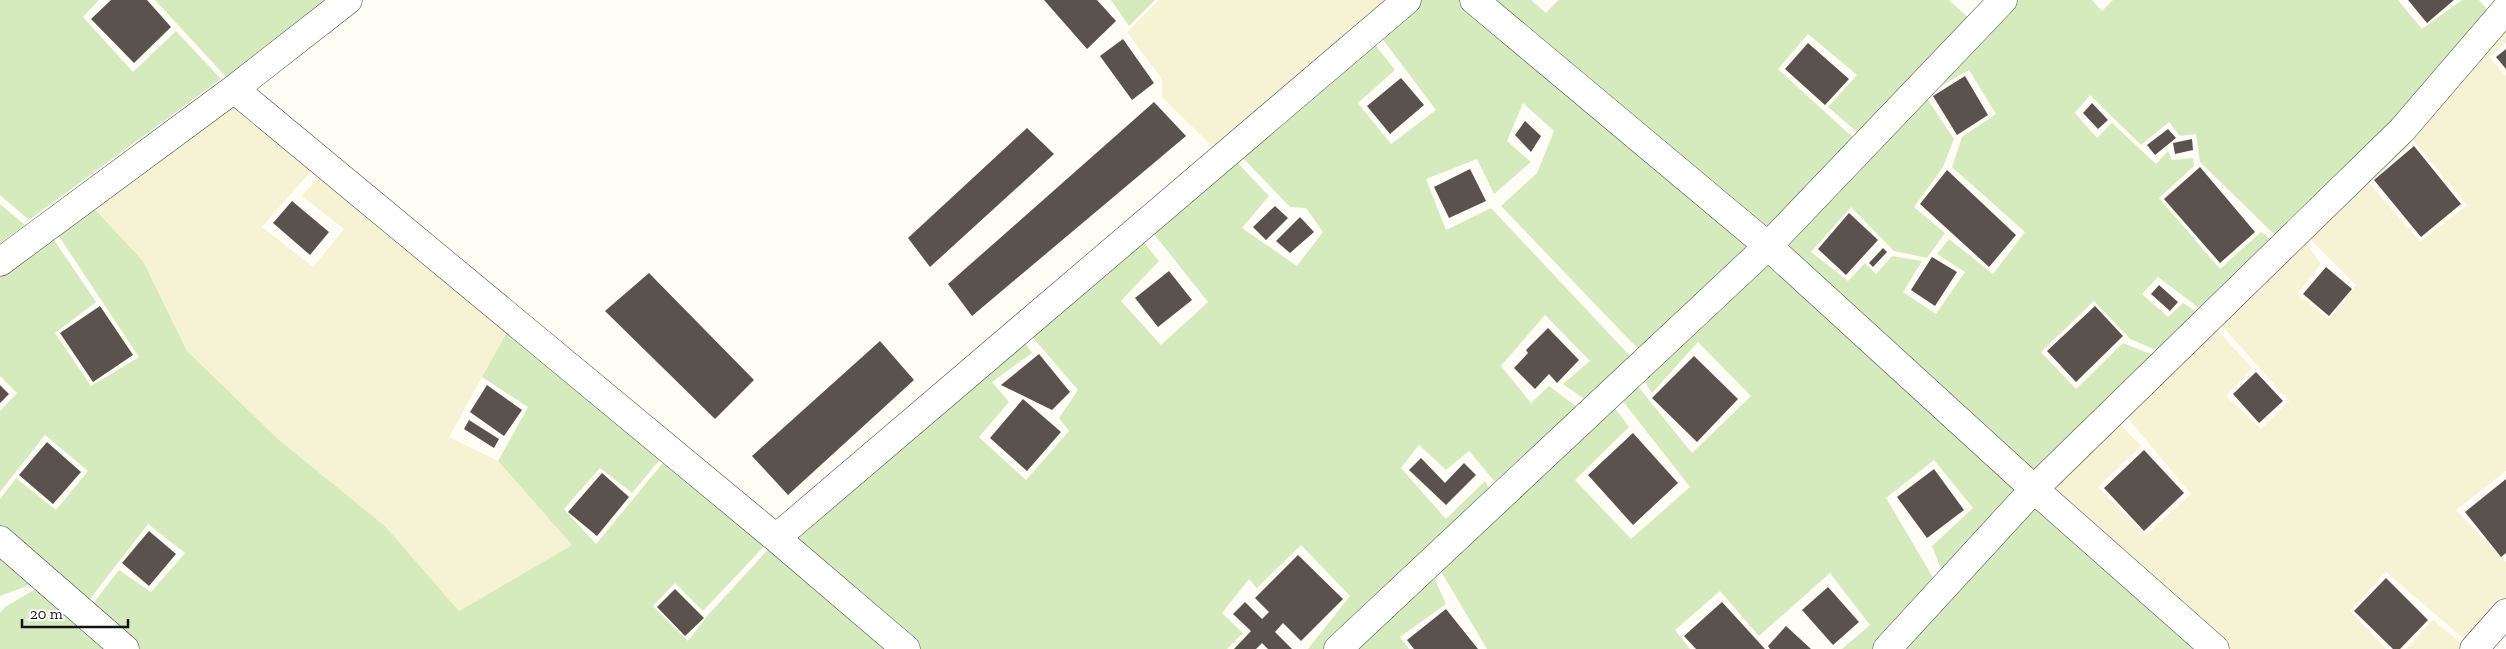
<svg xmlns="http://www.w3.org/2000/svg" width="2506" height="649" font-family="'Zilla Slab',serif">
  <style>
    .farmland { fill: #f6f3d4 }
    .green { fill: #d5ebbd }
    .building { fill: #5a524d }
    .lines { fill: none; stroke-linecap: round; stroke-linejoin: round }
    .minor-casing { stroke: #444; stroke-width: 29 }
    .minor { stroke: #fff; stroke-width: 28 }
  </style>
  <rect width="100%" height="100%" fill="#fffdf5"/>
  <path class="farmland" d="M1159 0H1398L1218 152 1162 97V79L1127 32Z
    M2506 14V43L2489 57 2506 76V471L2456 510 2506 562V607L2470 644 2386 572 2350 611 2386 649H2221L2040 489 2113 417 2141 446 2098 487 2146 535 2191 494 2121 410 2212 324 2252 368 2226 396 2261 429 2289 401 2216 319 2300 235 2321 264 2297 294 2329 319 2356 285 2302 231 2401 135 2411 145 2369 183 2420 242 2467 205 2406 132Z
    M236 92 317 164 262 227 313 267 344 229 302 196 325 169 511 325 449 437 498 461 572 545 459 611 385 526 279 440 187 351 143 261 87 201Z
    M2433 620 2469 649H2406Z"/>
  <path class="green" d="M0 0H99L83 17 133 72 176 31 221 79 29 220 0 195Z
    M155 0H327L226 77Z
    M1111 0H1155L1129 26Z
    M1419 0H1466L1752 248 1638 349 1501 206 1537 173 1554 131 1523 103 1507 141 1531 162 1494 194 1477 159 1426 179 1446 230 1491 208 1632 358 1587 401 1563 384 1590 361 1545 315 1501 366 1531 403 1549 386 1582 411 1501 489 1469 451 1446 470 1419 445 1401 468 1446 519 1485 481 1493 496 1327 649H1308L1350 596 1301 545 1257 588 1249 579 1222 613 1243 633 1227 649H920L789 536 1023 340 1032 353 992 382 1009 402 979 437 1026 480 1069 431 1059 418 1078 390 1028 332 1142 240 1159 261 1121 301 1161 345 1208 302 1150 229 1233 158 1269 196 1242 228 1297 266 1323 232 1306 208 1290 207 1241 156 1375 45 1395 70 1358 103 1391 144 1436 110 1378 33Z
    M1483 0H1531L1546 13 1558 0H1949L1974 23 1863 137 1828 107 1857 75 1808 34 1778 69 1859 143 1767 239Z
    M2009 0H2092L2102 11 2113 0H2398L2422 29 2462 0H2479L2492 15 2282 242 2200 162 2196 134 2180 136 2169 122 2141 145 2090 95 2075 113 2097 138 2112 123 2156 164 2168 151 2172 160 2193 158 2194 166 2159 198 2220 269 2261 232 2277 245 2207 314 2158 277 2142 294 2168 317 2183 303 2203 316 2165 354 2130 339 2094 301 2041 352 2076 389 2123 343 2163 359 2035 482 1775 244 1922 91 1954 139 1943 167 1914 207 1945 233 1927 258 1894 251 1851 207 1811 252 1848 281 1865 263 1876 274 1892 256 1922 261 1903 292 1936 314 1965 272 1937 254 1949 239 1993 274 2025 232 1952 167 1962 137 1996 114 1969 70 1929 93Z
    M87 201 143 261 187 351 279 440 385 526 459 611 572 545 498 461 528 407 482 377 511 325 663 456 632 493 600 468 564 509 596 544 667 458 771 539 703 611 675 583 653 606 688 641 708 615 774 543 898 649H139L91 606 119 570 151 592 185 553 148 524 86 604 0 527V499L16 478 56 510 88 471 45 435 0 492V411L17 393 0 376V267L48 231 96 302 55 333 91 386 139 357 52 226Z
    M0 204 25 225 0 243Z
    M1766 260 2022 489 1944 576 1932 546 1973 508 1934 460 1886 498 1934 579 1876 649H1842L1870 625 1830 573 1759 636 1720 591 1675 630 1690 649H1487L1439 568 1609 400 1629 427 1575 480 1631 539 1690 487 1618 395 1636 384 1692 453 1751 396 1698 342 1652 393 1641 376Z
    M2035 502 2206 649H1900Z
    M0 545 40 581 0 596Z
    M1433 575 1446 604 1400 637 1409 649H1350Z
    M44 584 118 649H0V613L5 607Z"/>
  <path class="building" d="M111 0H147L171 27 134 63 91 19Z
    M1044 0H1097L1116 21 1087 49Z
    M2408 0H2454L2427 23Z
    M1123 39 1154 83 1132 100 1100 56Z
    M1808 43 1849 79 1825 105 1785 69Z
    M2506 49V69L2496 57Z
    M1965 76 1988 115 1957 135 1933 96Z
    M1401 78 1424 105 1390 134 1367 106Z
    M1154 102 1186 136 972 316 948 284Z
    M2092 103 2108 120 2098 129 2083 113Z
    M1525 121 1541 136 1531 152 1515 135Z
    M1027 128 1054 154 930 267 908 238Z
    M2168 129 2176 138 2155 155 2147 145Z
    M2192 139 2193 150 2175 154 2173 143Z
    M2414 146 2461 204 2421 237 2374 180Z
    M2200 167 2255 232 2220 263 2164 199Z
    M1470 169 1486 201 1449 218 1434 187Z
    M1947 170 2016 235 1989 267 1920 204Z
    M292 201 329 232 310 255 273 223Z
    M1275 206 1288 218 1266 240 1253 227Z
    M1849 213 1878 240 1846 275 1818 249Z
    M1300 217 1314 232 1290 253 1276 241Z
    M1883 248 1887 252 1873 267 1869 263Z
    M1932 257 1957 272 1935 306 1911 290Z
    M2326 267 2352 289 2329 316 2303 294Z
    M1169 271 1192 300 1158 327 1135 298Z
    M649 273 754 380 715 419 605 311Z
    M2159 285 2178 302 2170 311 2151 294Z
    M100 306 133 355 93 382 60 333Z
    M2095 306 2123 336 2076 382 2047 351Z
    M1548 328 1579 360 1557 383 1549 374 1535 389 1514 368 1528 353 1526 350Z
    M880 341 914 380 788 495 752 456Z
    M1039 354 1070 392 1052 410 1001 385Z
    M1694 356 1738 399 1697 442 1652 398Z
    M2256 372 2283 401 2259 423 2233 394Z
    M0 385 9 394 0 403Z
    M487 385 522 410 504 436 470 412Z
    M1023 399 1061 432 1027 471 990 438Z
    M469 420 499 439 494 448 464 429Z
    M1633 433 1678 483 1633 525 1588 475Z
    M47 442 81 472 53 504 19 475Z
    M2144 450 2184 493 2144 531 2104 488Z
    M1421 458 1445 483 1464 463 1476 475 1446 505 1409 470Z
    M1934 469 1964 510 1927 538 1897 497Z
    M602 473 629 497 597 536 568 512Z
    M2506 479V553L2501 557 2465 512Z
    M149 531 176 554 149 586 122 563Z
    M1298 555 1343 599 1301 641 1283 623 1275 632 1292 649H1268L1262 643 1256 649H1234L1251 631 1233 614 1245 602 1262 619 1269 612 1255 598Z
    M2386 578 2428 620 2400 649H2393L2354 611Z
    M1828 587 1859 622 1833 645 1802 610Z
    M675 589 704 618 685 636 657 607Z
    M1722 602 1765 649H1696L1684 636Z
    M1446 609 1478 649H1414L1407 640Z
    M1786 626 1811 649H1770L1768 646Z"/>
  <g class="lines">
    <defs>
      <path id="minor" d="M1474 0 1768 246 2034 489 2215 649
        M234 89 776 538 906 649
        M0 262 234 89 348 0
        M776 538 1407 0
        M0 540 125 649
        M1338 649 1768 246 2003 0
        M1887 649 2034 489 2402 130 2506 9
        M2474 649 2506 613"/>
    </defs>
    <use href="#minor" class="minor-casing"/>
    <use href="#minor" class="minor"/>
  </g>
  <path d="M22 619v8h106v-8" fill="none" stroke="#111111" stroke-width="2.5"/>
  <text x="30" y="619" font-size="15" fill="#111111" stroke="#ffffff" stroke-width="4" paint-order="stroke">20 m</text>
</svg>
